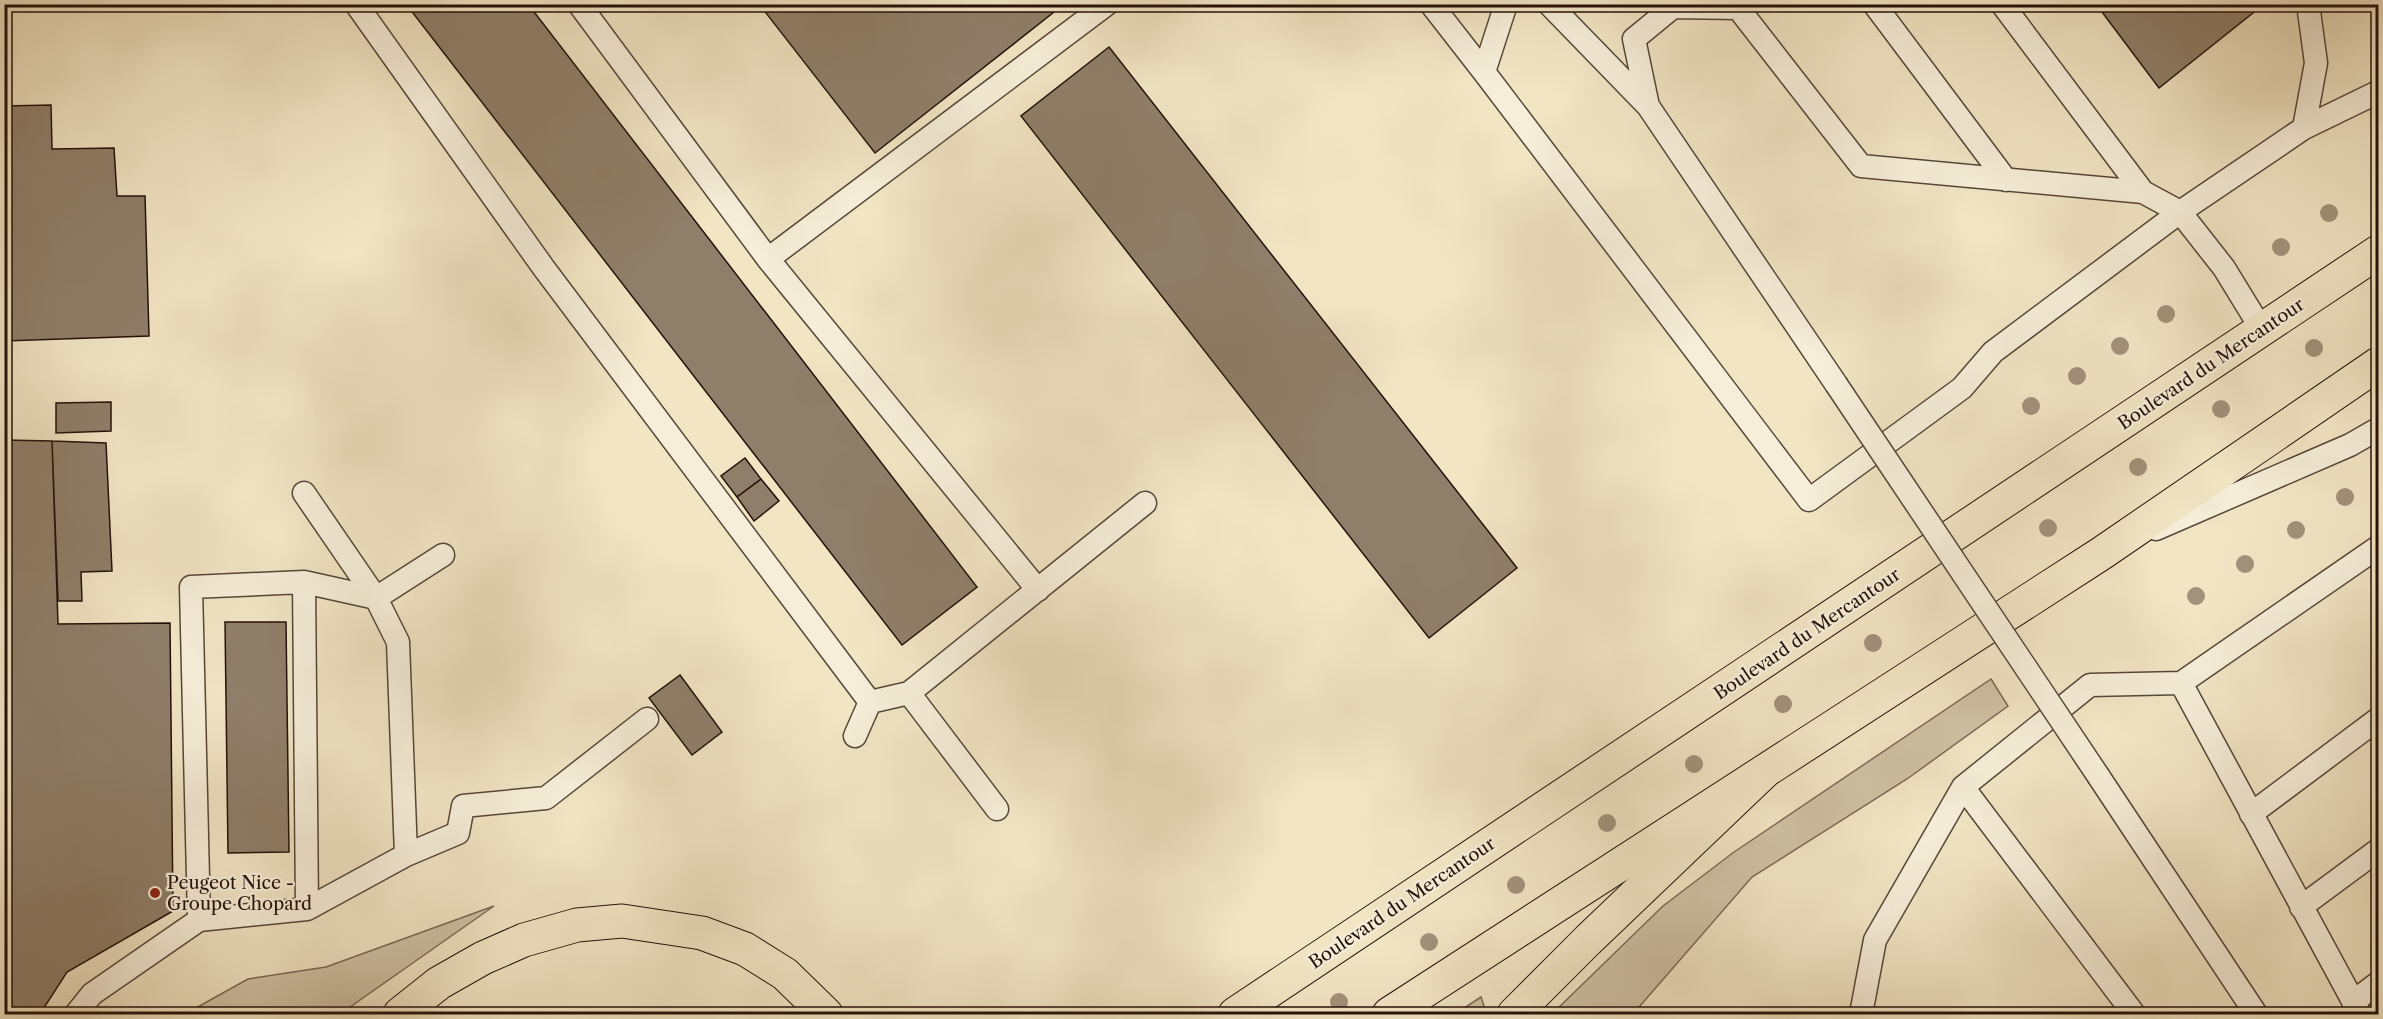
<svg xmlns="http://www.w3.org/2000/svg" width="2383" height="1019" font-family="'Libre Caslon Text',serif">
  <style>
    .green { fill: #cec1a4; stroke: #7a6956; stroke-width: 1.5 }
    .building { fill: #8f7f6a; stroke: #251109; stroke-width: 1.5 }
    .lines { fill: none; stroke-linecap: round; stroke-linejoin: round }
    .lane-casing { stroke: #584638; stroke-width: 25 }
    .primary-casing { stroke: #251109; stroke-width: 35 }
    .highway-casing { stroke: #251109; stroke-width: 35 }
    .lane { stroke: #f6eed9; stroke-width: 22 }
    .primary { stroke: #f1e5c4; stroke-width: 33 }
    .highway { stroke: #f1e5c4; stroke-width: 33 }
    .lane-bridge-casing { stroke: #584638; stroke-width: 25; stroke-linecap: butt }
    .lane-bridge { stroke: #f6eed9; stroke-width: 22 }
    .tree { fill: #a1927b }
    .poi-dot { fill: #8f2418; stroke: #f6eed9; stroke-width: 2 }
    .labels { text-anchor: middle; stroke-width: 4.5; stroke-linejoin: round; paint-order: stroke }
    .street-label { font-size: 18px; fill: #251109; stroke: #f6eed9 }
    .poi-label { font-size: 18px; fill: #251109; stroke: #f6eed9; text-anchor: start }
  </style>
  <rect width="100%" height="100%" fill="#f1e5c4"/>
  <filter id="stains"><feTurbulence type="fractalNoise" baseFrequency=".00333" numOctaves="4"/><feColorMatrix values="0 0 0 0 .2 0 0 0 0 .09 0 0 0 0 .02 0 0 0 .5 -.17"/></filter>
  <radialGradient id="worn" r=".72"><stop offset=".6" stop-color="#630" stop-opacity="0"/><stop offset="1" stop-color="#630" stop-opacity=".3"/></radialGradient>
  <path class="green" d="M1991 679 2008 706 1907 779 1752 877 1633 1014H1552L1663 906 1734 852Z
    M494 906 340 1014H185L248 979 326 967Z
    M1481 997 1484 1006 1477 1014H1455Z"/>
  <path class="building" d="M406 4H528L977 587 902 645Z
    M759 4H1063V5L875 153Z
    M2096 4H2248L2254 12 2159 88Z
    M1109 47 1517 568 1429 638 1021 116Z
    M51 105 52 149 114 148 117 196H145L149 336 4 341V106Z
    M111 402V431L56 433V403Z
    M4 440 52 441 58 624 170 623 173 911 67 972 40 1014H4Z
    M52 441 106 443 112 571 81 572 82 601H58Z
    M745 458 761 479 737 497 721 476Z
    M761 479 779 501 754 521 737 497Z
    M225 622H286L289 852 228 853Z
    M680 675 722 732 692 755 649 698Z"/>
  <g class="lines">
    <defs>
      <path id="lane" d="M356 4 543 267 870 702 909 693 1145 503
        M579 4 768 259 1107 4
        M1431 4 1484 72 1809 500 1962 388 1993 352 2180 212 2224 268 2262 330
        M1549 4 1648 106 1836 384
        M1874 4 2006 180
        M2002 4 2143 192
        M1484 72 1506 4
        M1648 106 1634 39 1673 7 1738 8 1861 166 2143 192 2180 212 2304 128 2378 92
        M2304 128 2316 63 2308 4
        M768 259 1038 590
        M304 493 376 598 398 642 406 855
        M2156 529 2350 445 2378 429
        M304 582 307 909
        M2181 683 2360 1014
        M909 693 997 809
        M855 736 870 702
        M2099 777 2256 1014
        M1963 787 2134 1014
        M2251 814 2378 719
        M2301 907 2378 850
        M199 920 191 587 304 582 376 598 443 555
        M2353 1002 2378 983
        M76 1014 92 994 199 920 307 909 406 855 458 833 463 806 546 798 647 719
        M1861 1014 1875 940 1963 787 2090 685 2181 683 2378 547"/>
      <path id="primary" d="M1235 1014 2378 252
        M1389 1014 2102 553 2378 364"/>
      <path id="highway" d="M400 1014 439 983 483 958 524 940 577 925 622 921 702 933 745 949 785 974 826 1014
        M1514 1014 1588 940 1764 772"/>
    </defs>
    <use href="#lane" class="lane-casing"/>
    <use href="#primary" class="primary-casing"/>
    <use href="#highway" class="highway-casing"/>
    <use href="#lane" class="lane"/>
    <use href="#primary" class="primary"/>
    <use href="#highway" class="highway"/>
    <defs>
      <path id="lane-bridge" d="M1836 384 2099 777"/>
    </defs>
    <use href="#lane-bridge" class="lane-bridge-casing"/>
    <use href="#lane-bridge" class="lane-bridge"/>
  </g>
  <g class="tree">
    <circle cx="2329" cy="213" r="9"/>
    <circle cx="2281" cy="247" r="9"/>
    <circle cx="2166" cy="314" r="9"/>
    <circle cx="2120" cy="346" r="9"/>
    <circle cx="2314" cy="348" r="9"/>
    <circle cx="2077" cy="376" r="9"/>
    <circle cx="2031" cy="406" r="9"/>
    <circle cx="2221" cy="409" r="9"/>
    <circle cx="2138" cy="467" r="9"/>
    <circle cx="2345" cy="497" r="9"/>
    <circle cx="2048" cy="528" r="9"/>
    <circle cx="2296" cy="530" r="9"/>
    <circle cx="2245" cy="564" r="9"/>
    <circle cx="2196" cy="596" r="9"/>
    <circle cx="1873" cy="643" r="9"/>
    <circle cx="1783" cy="704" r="9"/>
    <circle cx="1694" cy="764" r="9"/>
    <circle cx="1607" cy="823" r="9"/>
    <circle cx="1516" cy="885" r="9"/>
    <circle cx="1429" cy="942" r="9"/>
    <circle cx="1339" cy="1002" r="9"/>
  </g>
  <circle class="poi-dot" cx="155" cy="893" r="6"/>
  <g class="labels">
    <g class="street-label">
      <text transform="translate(2211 364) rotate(-34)" y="6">Boulevard du Mercantour</text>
      <text transform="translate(1807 634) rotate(-34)" y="6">Boulevard du Mercantour</text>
      <text transform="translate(1402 903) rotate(-34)" y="6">Boulevard du Mercantour</text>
    </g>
    <g class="poi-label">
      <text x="167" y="889">Peugeot Nice -<tspan x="167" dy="21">Groupe Chopard</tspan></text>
    </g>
  </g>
  <rect width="2383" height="1019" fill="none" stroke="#f1e5c4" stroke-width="24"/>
  <rect x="6" y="6" width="2371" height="1007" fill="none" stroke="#251109" stroke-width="3"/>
  <rect x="12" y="12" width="2359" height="995" fill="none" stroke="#251109" stroke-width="1.5"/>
  <rect width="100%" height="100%" filter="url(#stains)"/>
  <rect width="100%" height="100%" fill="url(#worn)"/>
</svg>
